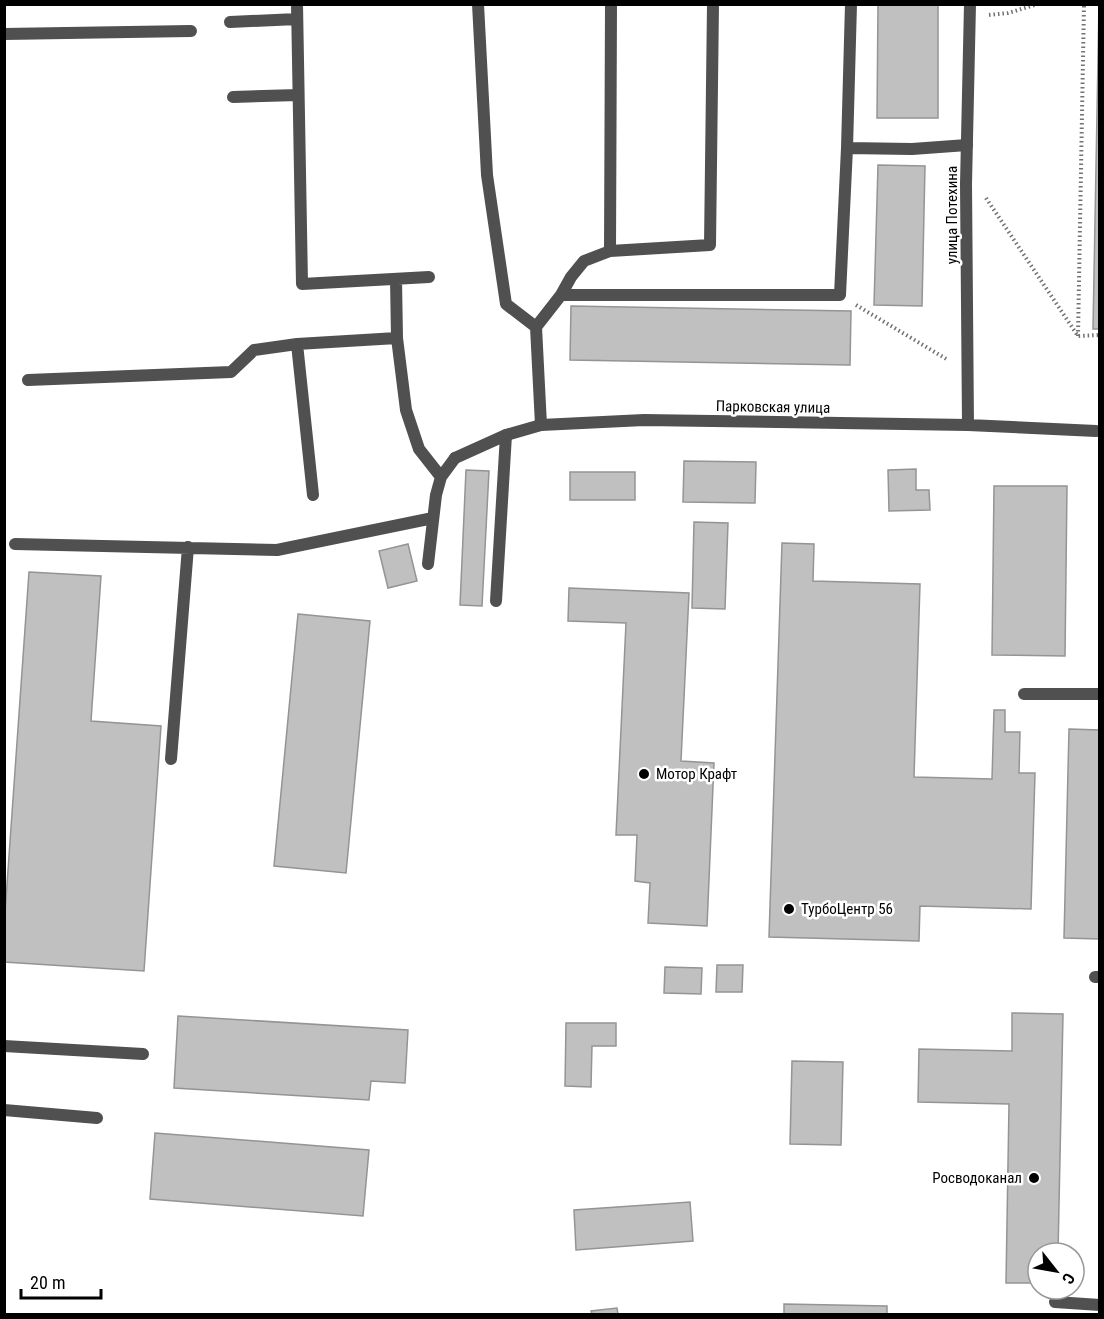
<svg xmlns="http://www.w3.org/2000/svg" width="1104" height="1319" font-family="'Roboto Condensed',sans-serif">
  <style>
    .building { fill: #c0c0c0; stroke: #949494; stroke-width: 1.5 }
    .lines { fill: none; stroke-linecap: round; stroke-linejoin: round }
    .path { stroke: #727272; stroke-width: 4; stroke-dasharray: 1.5 3; stroke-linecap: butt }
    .service { stroke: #505050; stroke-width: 12 }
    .minor { stroke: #505050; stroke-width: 12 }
    .poi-dot { fill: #000; stroke: #fff; stroke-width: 2 }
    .labels { text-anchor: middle; stroke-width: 5; stroke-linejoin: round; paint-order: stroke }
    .street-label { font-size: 15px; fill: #000; stroke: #fff }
    .poi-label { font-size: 15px; fill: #000; stroke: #fff; text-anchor: start }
  </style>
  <rect width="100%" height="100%" fill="#fff"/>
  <path class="building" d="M878 4H938V118H877Z
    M1099 4H1100V329H1093Z
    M878 165 925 166 922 306 874 305Z
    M571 306 851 311 850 365 570 360Z
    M684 461 756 462 755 503 683 502Z
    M916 469V490H929L930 510 889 511 888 470Z
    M466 470 489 471 482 606 460 605Z
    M570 472H635V500H570Z
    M994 486H1067L1065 656 992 655Z
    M694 522 728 523 725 609 692 608Z
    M782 543 814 544 813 581 920 584 914 777 992 779 994 710H1005V732H1020L1019 773H1035L1031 909 920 906 919 941 769 937Z
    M408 544 417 581 388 588 379 551Z
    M29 572 101 576 91 721 161 726 144 971 4 962V927Z
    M569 588 689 593 681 761 714 763 707 926 648 923 650 883 635 881 637 835H616L626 623 568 621Z
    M298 614 370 621 346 873 274 866Z
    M1069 729 1100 730V939L1064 938Z
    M717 965H743L742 992H716Z
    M665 967 702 968 701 994 664 993Z
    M1012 1013 1063 1014 1058 1253H1038V1283H1006L1009 1104 918 1102 919 1049 1012 1051Z
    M178 1016 408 1030 405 1083 371 1081 369 1100 174 1088Z
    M566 1023H616V1046H592L591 1087 565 1086Z
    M792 1061 843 1062 841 1145 790 1144Z
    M155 1133 369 1150 363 1216 150 1199Z
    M690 1202 693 1241 576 1250 574 1210Z
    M784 1304 887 1306V1314H784Z
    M617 1308 618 1314H592L591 1311Z"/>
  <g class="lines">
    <path class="path" d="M989 15 1008 13 1038 4
      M986 198 1078 336 1100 335
      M856 305 948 360
      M1078 336 1084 4"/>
    <path class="service" d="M297 4 302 284 429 277
      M478 4 487 175 506 304 536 327
      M851 4 847 148 912 149 967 145
      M230 22 297 19
      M4 34 191 31
      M233 97 298 95
      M610 251 611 4
      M396 279 397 338
      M561 295H840L847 148
      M28 380 231 372 254 350 297 344
      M541 425 536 327 561 295 571 277 584 261 610 251 710 245 713 4
      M313 495 297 344 397 338 406 410 419 449 441 477
      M15 544 277 550 433 518
      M428 564 436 495 441 477 455 458
      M496 601 506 435
      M1024 694H1100
      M171 759 188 547
      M1095 977H1100
      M4 1046 143 1054
      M4 1110 97 1118
      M1055 1302 1100 1305"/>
    <path class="minor" d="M968 425 966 184 970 4
      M455 458 506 435 541 425 644 420 968 425 1096 431"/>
  </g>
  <g class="poi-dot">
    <circle cx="644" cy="774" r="6"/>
    <circle cx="789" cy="909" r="6"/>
    <circle cx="1034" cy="1178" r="6"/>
  </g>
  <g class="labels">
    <g class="street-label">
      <text transform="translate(952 215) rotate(-90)" y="5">улица Потехина</text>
      <text transform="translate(773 407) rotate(1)" y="5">Парковская улица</text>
    </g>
    <g class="poi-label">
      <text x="656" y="779">Мотор Крафт</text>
      <text x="801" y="914">ТурбоЦентр 56</text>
      <text x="1022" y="1183" text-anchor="end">Росводоканал</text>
    </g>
  </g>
  <rect width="1104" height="1319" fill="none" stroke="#000000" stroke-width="12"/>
  <g transform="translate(1056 1271) rotate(121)"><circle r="28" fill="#ffffff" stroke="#999999" stroke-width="1.5"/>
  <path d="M0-4.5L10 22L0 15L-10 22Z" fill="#000000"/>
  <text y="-9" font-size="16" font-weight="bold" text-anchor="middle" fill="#000000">С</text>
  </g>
  <path d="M21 1289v9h80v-9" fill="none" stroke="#000000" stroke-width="3"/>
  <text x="30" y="1289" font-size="18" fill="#000000" stroke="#ffffff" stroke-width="4.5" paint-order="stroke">20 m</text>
</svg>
